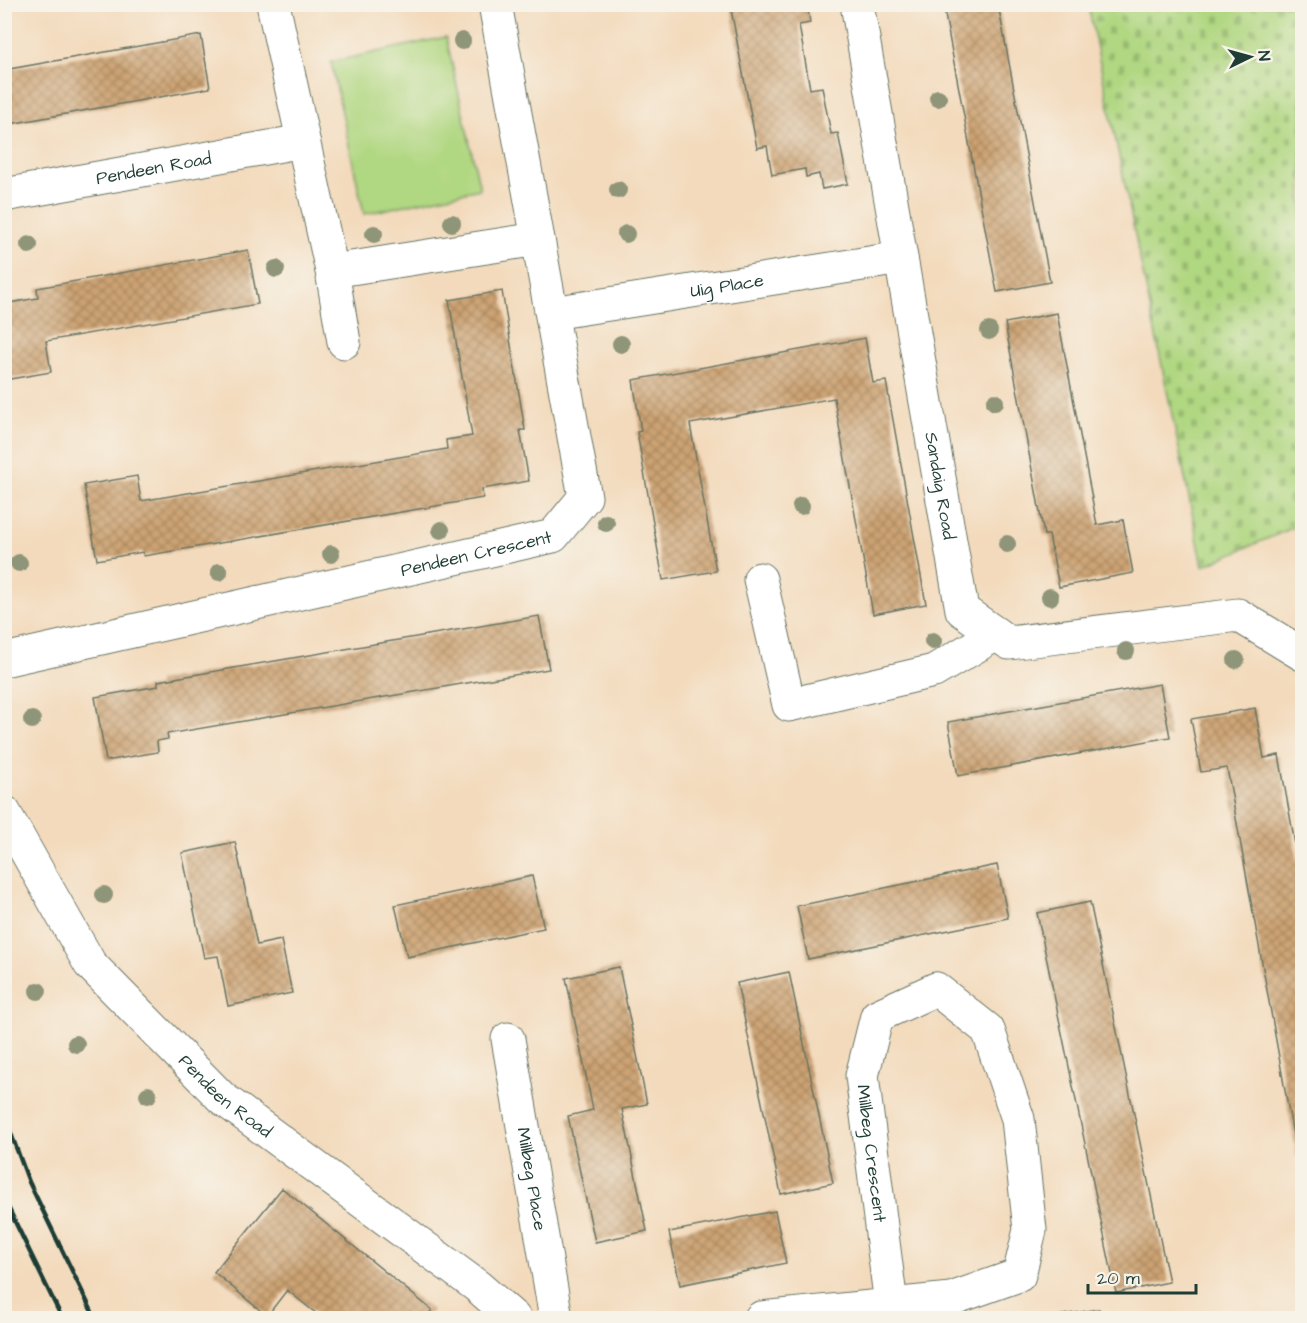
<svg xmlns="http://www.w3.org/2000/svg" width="1307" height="1323" font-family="'Architects Daughter',sans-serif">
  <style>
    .grass { fill: #b0d781; stroke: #688a5a; stroke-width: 1.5 }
    .cemetery { fill: url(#cemetery-stones); stroke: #688a5a; stroke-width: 1.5 }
    .building { fill: url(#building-cross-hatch) }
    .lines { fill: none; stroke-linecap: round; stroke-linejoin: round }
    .minor-casing { stroke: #697464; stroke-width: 35 }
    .minor { stroke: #fff; stroke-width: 33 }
    .rail { stroke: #1f3d34; stroke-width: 4.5 }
    .tree { fill: #8e9579 }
    .labels { text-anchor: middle; stroke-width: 6; stroke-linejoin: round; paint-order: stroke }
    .street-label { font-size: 18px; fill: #1f3d34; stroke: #f7f3e8 }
  </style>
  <defs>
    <pattern id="cemetery-stones" width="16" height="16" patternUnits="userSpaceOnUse" patternTransform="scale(1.5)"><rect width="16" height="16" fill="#b0d781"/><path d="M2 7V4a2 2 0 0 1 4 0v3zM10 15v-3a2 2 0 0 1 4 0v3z" fill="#97b970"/></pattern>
    <pattern id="building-cross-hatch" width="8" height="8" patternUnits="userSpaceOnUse" patternTransform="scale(1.5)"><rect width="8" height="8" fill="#cda373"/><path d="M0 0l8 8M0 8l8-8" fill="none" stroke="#a6865f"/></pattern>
  </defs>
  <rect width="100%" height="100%" fill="#f7f3e8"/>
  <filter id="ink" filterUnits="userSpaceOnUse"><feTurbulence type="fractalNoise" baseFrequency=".0167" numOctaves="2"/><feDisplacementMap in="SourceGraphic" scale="12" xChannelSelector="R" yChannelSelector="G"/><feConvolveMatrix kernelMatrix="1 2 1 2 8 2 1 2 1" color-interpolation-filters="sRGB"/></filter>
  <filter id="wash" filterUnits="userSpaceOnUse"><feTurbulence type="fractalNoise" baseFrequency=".008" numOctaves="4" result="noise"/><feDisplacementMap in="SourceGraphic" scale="24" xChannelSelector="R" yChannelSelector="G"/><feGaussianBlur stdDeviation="1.35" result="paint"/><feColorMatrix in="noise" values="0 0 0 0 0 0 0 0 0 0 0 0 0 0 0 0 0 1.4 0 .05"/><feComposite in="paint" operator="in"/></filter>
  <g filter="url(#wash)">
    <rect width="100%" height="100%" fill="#f3dabc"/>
    <path class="grass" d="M446 37 480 189 364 214 331 62Z"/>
    <path class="cemetery" d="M1088 5H1302V524L1203 566Z"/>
    <g id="blocks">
      <path class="building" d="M730 4H807L810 23 799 25 810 89 822 87 831 134 838 133 848 184 822 189 819 174 806 177 805 169 772 175 767 146 757 148Z
        M943 4H998L1050 282 997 292Z
        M201 35 210 88 4 125V70Z
        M248 250 258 304 46 341 51 372 4 380V304L38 298 37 288Z
        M502 291 525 430H520L529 481 482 489 483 498 144 556 143 552 97 560 84 485 137 476 141 501 447 449 446 440 472 436 449 300Z
        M1057 313 1097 525 1123 520 1133 573 1059 587 1049 535H1044L1005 323Z
        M865 338 873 383 886 381 926 604 873 614 834 398 690 424 716 571 663 580 637 432 641 431 633 380Z
        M539 616 549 669 167 734 168 739 157 741 158 752 106 761 95 697 158 686V681Z
        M1160 684 1170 737 958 776 948 722Z
        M1255 708 1264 758 1279 755 1302 883V1156L1297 1157 1227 768 1201 772 1191 719Z
        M235 842 257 945 281 940 292 993 228 1006 218 956 204 958 182 853Z
        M997 865 1008 918 808 959 797 906Z
        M532 876 544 928 407 957 395 905Z
        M1090 902 1169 1282 1116 1293 1037 913Z
        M619 967 647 1104 622 1109 647 1231 595 1242 568 1116 593 1110 566 978Z
        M789 972 833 1183 781 1194 737 983Z
        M282 1188 432 1310 425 1318H322L287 1290 267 1316 214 1272Z
        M775 1211 786 1263 680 1285 669 1232Z
        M1099 1309 1100 1318H1051V1317Z"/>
    </g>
  </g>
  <g filter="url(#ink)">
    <use href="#blocks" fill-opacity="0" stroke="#697464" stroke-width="1.5"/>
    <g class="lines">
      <defs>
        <g id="minor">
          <path d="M273 4 332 271 344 342"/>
          <path id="s1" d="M857 4 962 610 1009 643 1238 615 1302 654"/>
          <path id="s2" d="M4 195 303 141"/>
          <path d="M332 271 538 239"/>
          <path id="s3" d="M552 313 901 258"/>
          <path d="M760 579 789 705 934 671 996 634"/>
          <path id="s4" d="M4 660 553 536 585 497 495 4"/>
          <path id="s5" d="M4 812 90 964 222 1098 477 1286 514 1318"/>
          <path id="s6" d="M508 1039 556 1318"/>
          <path id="s7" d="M761 1318 951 1299 1019 1275 1030 1230 1018 1119 988 1030 936 989 877 1016 862 1076 891 1305"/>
        </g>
      </defs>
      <use href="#minor" class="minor-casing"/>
      <use href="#minor" class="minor"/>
      <path class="rail" d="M4 1115 29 1182 95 1318
        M4 1199 62 1318"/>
    </g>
    <g class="tree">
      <circle cx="462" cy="41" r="9"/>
      <circle cx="938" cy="98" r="9"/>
      <circle cx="618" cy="190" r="9"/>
      <circle cx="452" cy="223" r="9"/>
      <circle cx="374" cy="234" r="9"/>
      <circle cx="626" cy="234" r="9"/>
      <circle cx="29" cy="245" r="9"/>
      <circle cx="276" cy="269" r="9"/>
      <circle cx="989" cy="331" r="9"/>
      <circle cx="621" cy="344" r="9"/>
      <circle cx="995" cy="402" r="9"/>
      <circle cx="801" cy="506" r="9"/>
      <circle cx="606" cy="523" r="9"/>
      <circle cx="441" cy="530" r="9"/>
      <circle cx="1007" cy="544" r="9"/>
      <circle cx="331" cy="554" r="9"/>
      <circle cx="19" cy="563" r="9"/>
      <circle cx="219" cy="572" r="9"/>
      <circle cx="1050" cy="597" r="9"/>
      <circle cx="933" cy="641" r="9"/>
      <circle cx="1126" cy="651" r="9"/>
      <circle cx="1236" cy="660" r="9"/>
      <circle cx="32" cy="720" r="9"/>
      <circle cx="104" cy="895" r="9"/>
      <circle cx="38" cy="991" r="9"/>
      <circle cx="76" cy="1044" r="9"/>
      <circle cx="148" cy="1095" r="9"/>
    </g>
  </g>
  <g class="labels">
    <g class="street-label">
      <text dy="6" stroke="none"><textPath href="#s2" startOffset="152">Pendeen Road</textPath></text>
      <text dy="6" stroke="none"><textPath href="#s3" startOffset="177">Uig Place</textPath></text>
      <text dy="6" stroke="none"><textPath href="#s1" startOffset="489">Sandaig Road</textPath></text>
      <text dy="6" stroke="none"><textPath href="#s4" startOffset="484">Pendeen Crescent</textPath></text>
      <text dy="6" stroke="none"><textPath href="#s5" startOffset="364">Pendeen Road</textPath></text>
      <text dy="6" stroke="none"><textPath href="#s7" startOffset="786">Millbeg Crescent</textPath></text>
      <text dy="6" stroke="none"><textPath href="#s6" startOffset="142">Millbeg Place</textPath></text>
    </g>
  </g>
  <rect width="1307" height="1323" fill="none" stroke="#f7f3e8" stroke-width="24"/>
  <g transform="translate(1250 57) rotate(85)" stroke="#f7f3e8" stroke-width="4.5" paint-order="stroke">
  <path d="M0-4.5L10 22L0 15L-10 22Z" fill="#1f3d34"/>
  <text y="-9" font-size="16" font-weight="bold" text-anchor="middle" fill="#1f3d34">N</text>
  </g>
  <path d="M1088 1284v9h108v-9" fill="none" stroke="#1f3d34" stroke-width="3"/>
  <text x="1097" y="1284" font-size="18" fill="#1f3d34" stroke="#f7f3e8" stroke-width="4.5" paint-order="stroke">20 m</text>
</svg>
